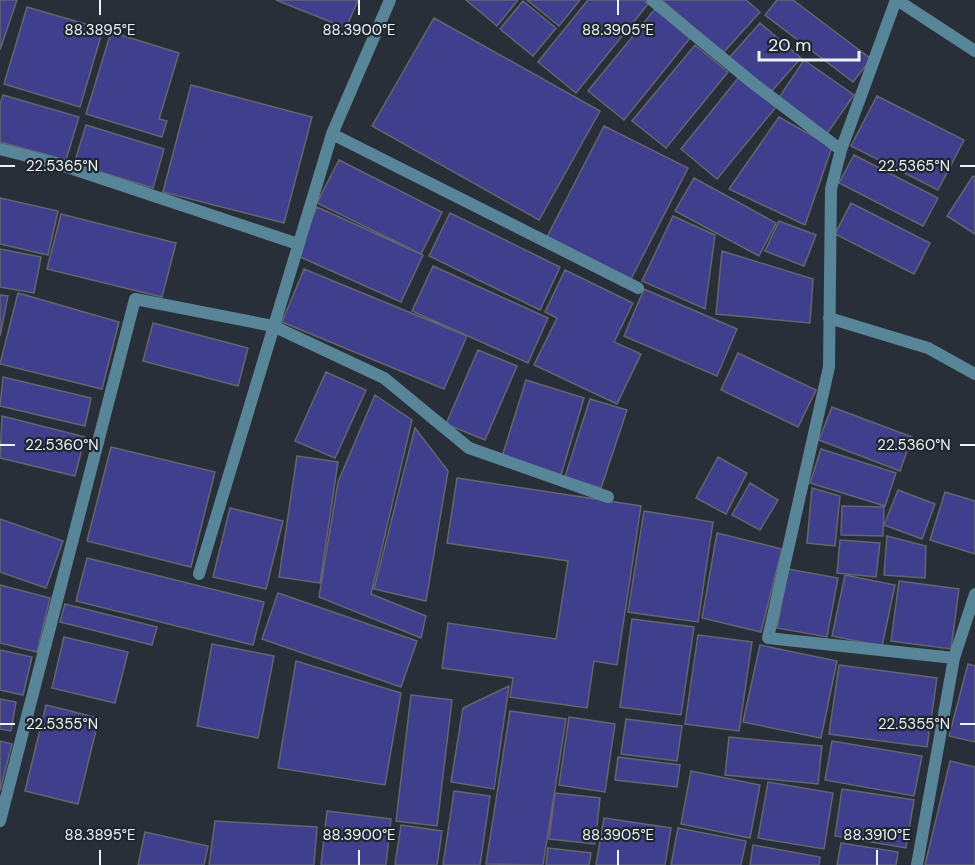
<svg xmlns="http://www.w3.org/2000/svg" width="975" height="865" font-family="'DM Sans',sans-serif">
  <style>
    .building { fill: #3f3f8d; stroke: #636570; stroke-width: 1.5 }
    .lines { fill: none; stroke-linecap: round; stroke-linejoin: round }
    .minor { stroke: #588598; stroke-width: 12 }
    .tertiary { stroke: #588598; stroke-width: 12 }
    .ticks { fill: none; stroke: #eef3f8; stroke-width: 2 }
    .ticks-label { font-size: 15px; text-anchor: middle; fill: #eef3f8; stroke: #1f262e; stroke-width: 4.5; stroke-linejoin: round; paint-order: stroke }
  </style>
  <rect width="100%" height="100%" fill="#292f38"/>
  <path class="building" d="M0 0H17L0 50Z
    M276 0H358L346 28Z
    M466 0H518L497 26Z
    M527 0H580L559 26Z
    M588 0H644L648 4 576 93 538 62Z
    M662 0H746L760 12 723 53Z
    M777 0H793L871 59 853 82 765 15Z
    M523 1 556 28 533 56 500 29Z
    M27 7 103 29 80 107 4 84Z
    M655 9 690 38 624 120 588 91Z
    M434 18 600 111 539 220 372 126Z
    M760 23 801 58 770 93 729 58Z
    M111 32 179 53 159 119 167 121 162 137 86 114Z
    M695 45 728 72 666 148 632 121Z
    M804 60 854 95 826 135 778 99Z
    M739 77 776 107 717 179 681 149Z
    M191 85 312 117 284 223 163 192Z
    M3 95 79 117 66 160 0 142V104Z
    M877 96 964 140 938 190 851 146Z
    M779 117 832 147 805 225 729 189Z
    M86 125 164 149 153 188 74 164Z
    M604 126 688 168 631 279 547 237Z
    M854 155 938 198 923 226 839 183Z
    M339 160 442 212 421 254 317 203Z
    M973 176 975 177V234L947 216Z
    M694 178 776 223 759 256 675 211Z
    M0 198 58 211 48 255 0 244Z
    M851 203 930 243 914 274 835 234Z
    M317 207 423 255 401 302 296 255Z
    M450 213 560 267 540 310 429 256Z
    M61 214 176 243 162 297 47 269Z
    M673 216 715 235 705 309 642 281Z
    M779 221 816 235 804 266 765 251Z
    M0 249 41 257 34 293 0 287Z
    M722 251 813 279 810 323 716 314Z
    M433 266 548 318 528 363 412 311Z
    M304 269 467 336 444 389 282 322Z
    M565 270 633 303 614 342 641 354 617 404 534 365 557 318 545 312Z
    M644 289 737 329 717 376 624 336Z
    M18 293 119 322 102 389 0 364Z
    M0 295 8 296 0 336Z
    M153 323 248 348 238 386 143 361Z
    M478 350 517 366 485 440 446 424Z
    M738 353 816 390 798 427 721 390Z
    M326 372 366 390 335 458 295 441Z
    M3 377 91 398 85 426 0 406Z
    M526 380 584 398 560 478 501 460Z
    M375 395 412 420 371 594 426 616 421 638 319 597 338 482Z
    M590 399 627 410 601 488 565 477Z
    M832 407 912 437 900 471 819 440Z
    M2 416 85 437 75 476 0 458Z
    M415 428 448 471 426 601 374 589Z
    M111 447 215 472 191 567 87 541Z
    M821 449 896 473 885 506 810 483Z
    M297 456 338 462 320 583 279 577Z
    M718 457 747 473 726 514 696 498Z
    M457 478 641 506 617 665 594 661 587 708 510 697 513 678 442 668 448 623 556 639 568 561 447 543Z
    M750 483 778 500 760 530 732 515Z
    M812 488 840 496 835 546 807 543Z
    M898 490 935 504 922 539 884 525Z
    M945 492 975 501V554L930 540Z
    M842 506 884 507 883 536 841 535Z
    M230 508 283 521 266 589 213 577Z
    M644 511 713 522 698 622 628 612Z
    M0 519 63 541 46 588 0 572Z
    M717 533 782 549 761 632 702 618Z
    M887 536 926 546 925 578 884 575Z
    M840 540 880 543 876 577 837 573Z
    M87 558 264 602 253 645 76 601Z
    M788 569 838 578 827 637 777 628Z
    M845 575 895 585 882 646 832 636Z
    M899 581 959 589 951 649 891 641Z
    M0 585 50 598 37 652 0 643Z
    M278 593 417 641 401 687 262 639Z
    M65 604 157 627 152 645 60 622Z
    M632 619 694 627 681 715 620 707Z
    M698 635 752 642 739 731 685 724Z
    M64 637 128 652 115 703 52 688Z
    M212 644 274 656 258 738 197 726Z
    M760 645 837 661 821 738 743 722Z
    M0 650 32 657 23 695 0 690Z
    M296 661 401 693 385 785 278 768Z
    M968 664 975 666V742L949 736Z
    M839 665 937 678 927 747 829 734Z
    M509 686 494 789 451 782 463 708Z
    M411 695 452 700 437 826 396 821Z
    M0 699 16 702 11 731 0 729Z
    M46 705 99 718 78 804 25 791Z
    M510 711 566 719 543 865 486 864Z
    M569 717 615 724 605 792 559 785Z
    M626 719 682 726 677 761 621 754Z
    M729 737 822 746 818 784 725 775Z
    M0 741 12 744 0 791Z
    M832 741 922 756 914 796 825 780Z
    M618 757 680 765 677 787 615 780Z
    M950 761 975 767V865H925Z
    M691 771 760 785 750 838 681 824Z
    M768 782 833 793 824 849 758 838Z
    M842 789 914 800 906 848 835 836Z
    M454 791 490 796 480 865H443Z
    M555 793 600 798 595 844 549 839Z
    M327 811 391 819 386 865H321Z
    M604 818 671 828 665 865H596Z
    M215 821 317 827 314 865H209Z
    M401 825 442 831 437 865H395Z
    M678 828 746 841 741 865H671Z
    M145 832 208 846 204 865H138Z
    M841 843 898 852 896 865H837Z
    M753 845 820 857 819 865H750Z
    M548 848 591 853 589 865H546Z"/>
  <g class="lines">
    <path class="minor" d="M652 0 754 84 841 150
      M896 0 841 150 831 189 829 367 768 638 954 658 917 865
      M332 134 638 288
      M0 149 55 163 298 244
      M829 318 928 348 975 374
      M199 574 332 134 390 0
      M954 658 975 594
      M0 821 135 299 273 326 384 378 469 448 608 497"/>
    <path class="tertiary" d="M897 0 975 51"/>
  </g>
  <path class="ticks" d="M100 0V15M359 0V15M618 0V15M0 166H15M960 166H975M0 445H15M960 445H975M0 724H15M960 724H975M100 850V865M359 850V865M618 850V865M877 850V865"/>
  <g class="ticks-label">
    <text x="100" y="35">88.3895°E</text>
    <text x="359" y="35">88.3900°E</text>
    <text x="618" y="35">88.3905°E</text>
    <text x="62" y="171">22.5365°N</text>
    <text x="914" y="171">22.5365°N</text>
    <text x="62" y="450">22.5360°N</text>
    <text x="914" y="450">22.5360°N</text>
    <text x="62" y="729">22.5355°N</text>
    <text x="914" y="729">22.5355°N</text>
    <text x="100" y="840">88.3895°E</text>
    <text x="359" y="840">88.3900°E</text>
    <text x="618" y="840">88.3905°E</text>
    <text x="877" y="840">88.3910°E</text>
  </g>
  <path d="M759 51v9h100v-9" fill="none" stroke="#eef3f8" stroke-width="3"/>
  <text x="768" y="51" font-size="18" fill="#eef3f8" stroke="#1f262e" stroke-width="4.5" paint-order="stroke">20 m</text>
</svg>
